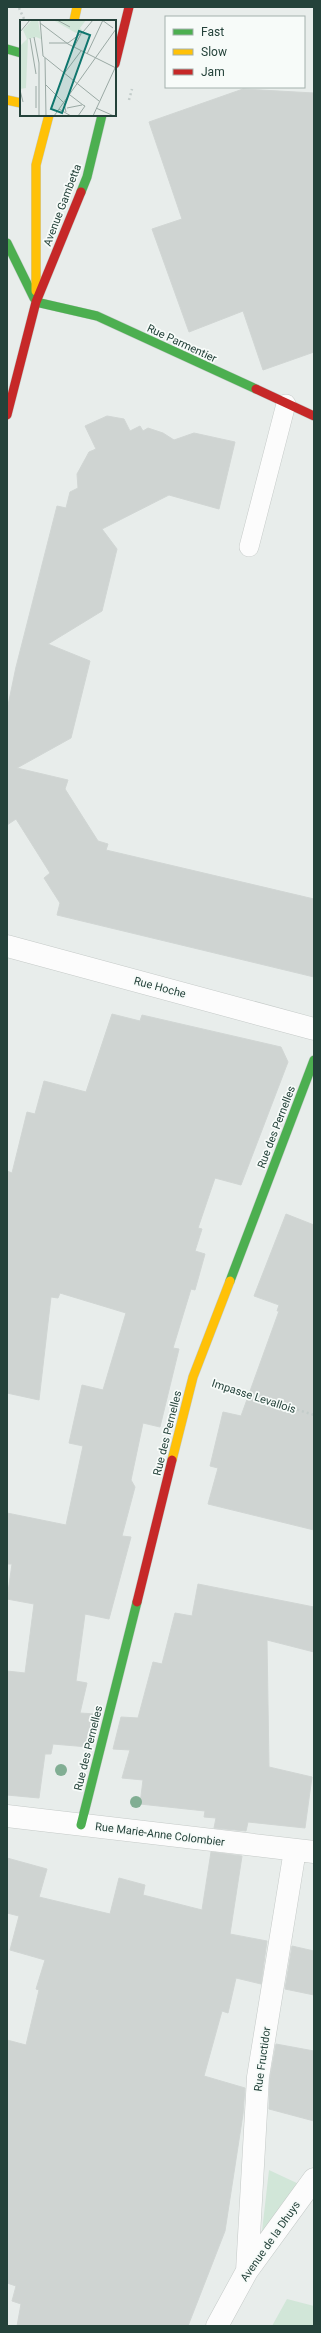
<svg xmlns="http://www.w3.org/2000/svg" width="321" height="2333" font-family="Roboto,sans-serif">
  <style>
    .green { fill: #d1e6d8 }
    .building { fill: #cfd4d2; stroke: #d1d6d4 }
    .lines { fill: none; stroke-linecap: round; stroke-linejoin: round }
    .lane-casing { stroke: #c5cac8; stroke-width: 20 }
    .street-casing { stroke: #c5cac8; stroke-width: 23 }
    .fast-casing { stroke: #c3cbc8; stroke-width: 10 }
    .slow-casing { stroke: #c3cbc8; stroke-width: 10 }
    .jam-casing { stroke: #c3cbc8; stroke-width: 10 }
    .path { stroke: #c3ccca; stroke-width: 2.5; stroke-dasharray: 2 3; stroke-linecap: butt }
    .lane { stroke: #fcfcfc; stroke-width: 19 }
    .street { stroke: #fcfcfc; stroke-width: 22 }
    .fast { stroke: #4caf50; stroke-width: 9 }
    .slow { stroke: #ffc107; stroke-width: 9 }
    .jam { stroke: #c62828; stroke-width: 9 }
    .tree { fill: #81ae93 }
    .labels { text-anchor: middle; stroke-width: 3.5; stroke-linejoin: round; paint-order: stroke }
    .street-label { font-size: 11px; fill: #24423a; stroke: #f7fbf9 }
    .inset-road { fill: none; stroke: #9aa9a4; stroke-width: 1 }
    .view { fill: #0f766e; fill-opacity: 0.15; stroke: #0f766e; stroke-width: 2 }
    .inset-edge { fill: none; stroke: #24423a; stroke-width: 2 }
  </style>
  <rect width="100%" height="100%" fill="#e8edeb"/>
  <path class="green" d="M269 2170 301 2185 261 2240Z
    M287 2299 314 2306V2326H272Z"/>
  <path class="building" d="M243 89 314 93V352L263 370 243 311 189 332 152 229 182 219 149 122Z
    M107 416 124 419 130 431 140 426 143 431 148 428 163 433 174 440 194 433 235 442 219 509 169 495 102 529 117 549 102 611 48 644 90 661 71 738 17 768 68 780 65 789 98 841 108 844 106 850 314 899V977L57 915 60 903 44 878 50 873 16 819 7 825V710L16 667 57 506 66 508 70 492 78 488 77 474 89 452 96 449 85 426Z
    M112 1014 140 1021 142 1015 281 1047 288 1062 241 1185 215 1178 198 1228 202 1229 195 1251 205 1254 195 1290 191 1289 173 1348 179 1349 160 1427 143 1423 131 1480 135 1487 122 1536 131 1537 109 1619 85 1614 76 1681 87 1683 80 1713 96 1714 88 1747 53 1744 51 1754H45L39 1798 7 1795V1671L25 1673 34 1604 7 1599 12 1564H7V1513L66 1525 83 1446 69 1443 82 1385 103 1390 126 1313 60 1293 58 1298 51 1297 39 1400 7 1393V1171L12 1173 27 1112 35 1114 44 1081 86 1092Z
    M286 1214 314 1225V1530L208 1504 218 1468 210 1466 223 1412 241 1416 279 1311H277L279 1305 254 1296Z
    M198 1584 314 1607V1652L267 1640 269 1767 312 1777 305 1828 248 1822 246 1831 214 1828 216 1818 204 1817 205 1811 140 1804 143 1780 122 1778 130 1750 113 1749 121 1717 138 1718 153 1662 162 1664 175 1613 192 1616Z
    M211 1852 242 1856 230 1934 267 1941 261 1984 236 1978 228 2013 222 2011 204 2076 245 2088 243 2114 225 2231 188 2326H17L21 2304 12 2301 16 2286 7 2283V2040L26 2045 39 1990 36 1989 45 1960 10 1950 19 1916 7 1913V1858L47 1869 39 1897 110 1914 119 1878 145 1885 143 1895 202 1910Z
    M292 1946 314 1951V1995L285 1989Z
    M276 2044 314 2051V2121L269 2109 270 2078Z"/>
  <g class="lines">
    <defs>
      <path id="lane" d="M249 547 286 404"/>
      <path id="street" d="M7 946 314 1029
        M7 1816 314 1852
        M247 2271 258 2077 295 1850
        M217 2326 247 2271 314 2179"/>
      <path id="fast" d="M7 49 21 53
        M81 192 87 177 102 115
        M7 243 34 298
        M36 302 97 316 256 389
        M230 1281 314 1060
        M81 1825 137 1602"/>
      <path id="slow" d="M74 21 77 7
        M7 100 21 103
        M36 291V165L49 115
        M172 1460 193 1377 230 1281"/>
      <path id="jam" d="M115 64 129 7
        M256 389 314 416
        M7 415 36 302 81 192
        M137 1602 172 1460"/>
    </defs>
    <use href="#lane" class="lane-casing"/>
    <use href="#street" class="street-casing"/>
    <use href="#fast" class="fast-casing"/>
    <use href="#slow" class="slow-casing"/>
    <use href="#jam" class="jam-casing"/>
    <path class="path" d="M19 8 25 21
      M129 100 132 89
      M221 1385 314 1415"/>
    <use href="#lane" class="lane"/>
    <use href="#street" class="street"/>
    <use href="#fast" class="fast"/>
    <use href="#slow" class="slow"/>
    <use href="#jam" class="jam"/>
  </g>
  <g class="tree">
    <circle cx="61" cy="1770" r="6"/>
    <circle cx="136" cy="1802" r="6"/>
  </g>
  <g class="labels">
    <g class="street-label">
      <text transform="translate(62 205) rotate(-69)" y="4">Avenue Gambetta</text>
      <text transform="translate(182 343) rotate(25)" y="4">Rue Parmentier</text>
      <text transform="translate(160 987) rotate(15)" y="4">Rue Hoche</text>
      <text transform="translate(276 1127) rotate(-69)" y="4">Rue des Pernelles</text>
      <text transform="translate(254 1396) rotate(18)" y="4">Impasse Levallois</text>
      <text transform="translate(167 1433) rotate(-76)" y="4">Rue des Pernelles</text>
      <text transform="translate(88 1748) rotate(-76)" y="4">Rue des Pernelles</text>
      <text transform="translate(160 1834) rotate(7)" y="4">Rue Marie-Anne Colombier</text>
      <text transform="translate(262 2059) rotate(-82)" y="4">Rue Fructidor</text>
      <text transform="translate(270 2241) rotate(-55)" y="4">Avenue de la Dhuys</text>
    </g>
  </g>
  <g transform="translate(20 20)">
    <rect width="96" height="96" fill="#e8edeb"/>
    <path d="M12 0H18L21 19 16 17 8 19 6 68 0 69V26L7 19 3 10ZM33 0H66L60 8 62 10 56 13Z" fill="#d1e6d8"/>
    <path class="inset-road" d="M20 0 23 36 79 81M37 0 50 7M82 0 93 8M20 3 48 24 96 48M0 12 10 0M14 17 19 43V96M10 18 16 54M29 23H48L63 12 73 0M54 27 61 14M67 34 83 0M25 38 26 96M43 55 61 31M26 65 44 83 46 92M0 70 3 82M50 75 63 85M16 88V66M47 88 62 85M76 88 94 96M39 89 51 96M34 96 96 9M58 96 65 86 63 85M73 96 95 48"/>
    <path class="view" d="M59 11 70 15 42 93 31 89Z"/>
    <rect width="96" height="96" class="inset-edge"/>
  </g>
  <rect width="321" height="2333" fill="none" stroke="#24423a" stroke-width="16"/>
  <rect x="165" y="16" width="140" height="72" fill="#f7fbf9" stroke="#a3b1ad"/>
  <rect x="173" y="29" width="20" height="6" fill="#4caf50" stroke="#a3b1ad"/>
  <text x="201" y="36" font-size="12" fill="#24423a">Fast</text>
  <rect x="173" y="49" width="20" height="6" fill="#ffc107" stroke="#a3b1ad"/>
  <text x="201" y="56" font-size="12" fill="#24423a">Slow</text>
  <rect x="173" y="69" width="20" height="6" fill="#c62828" stroke="#a3b1ad"/>
  <text x="201" y="76" font-size="12" fill="#24423a">Jam</text>
</svg>
